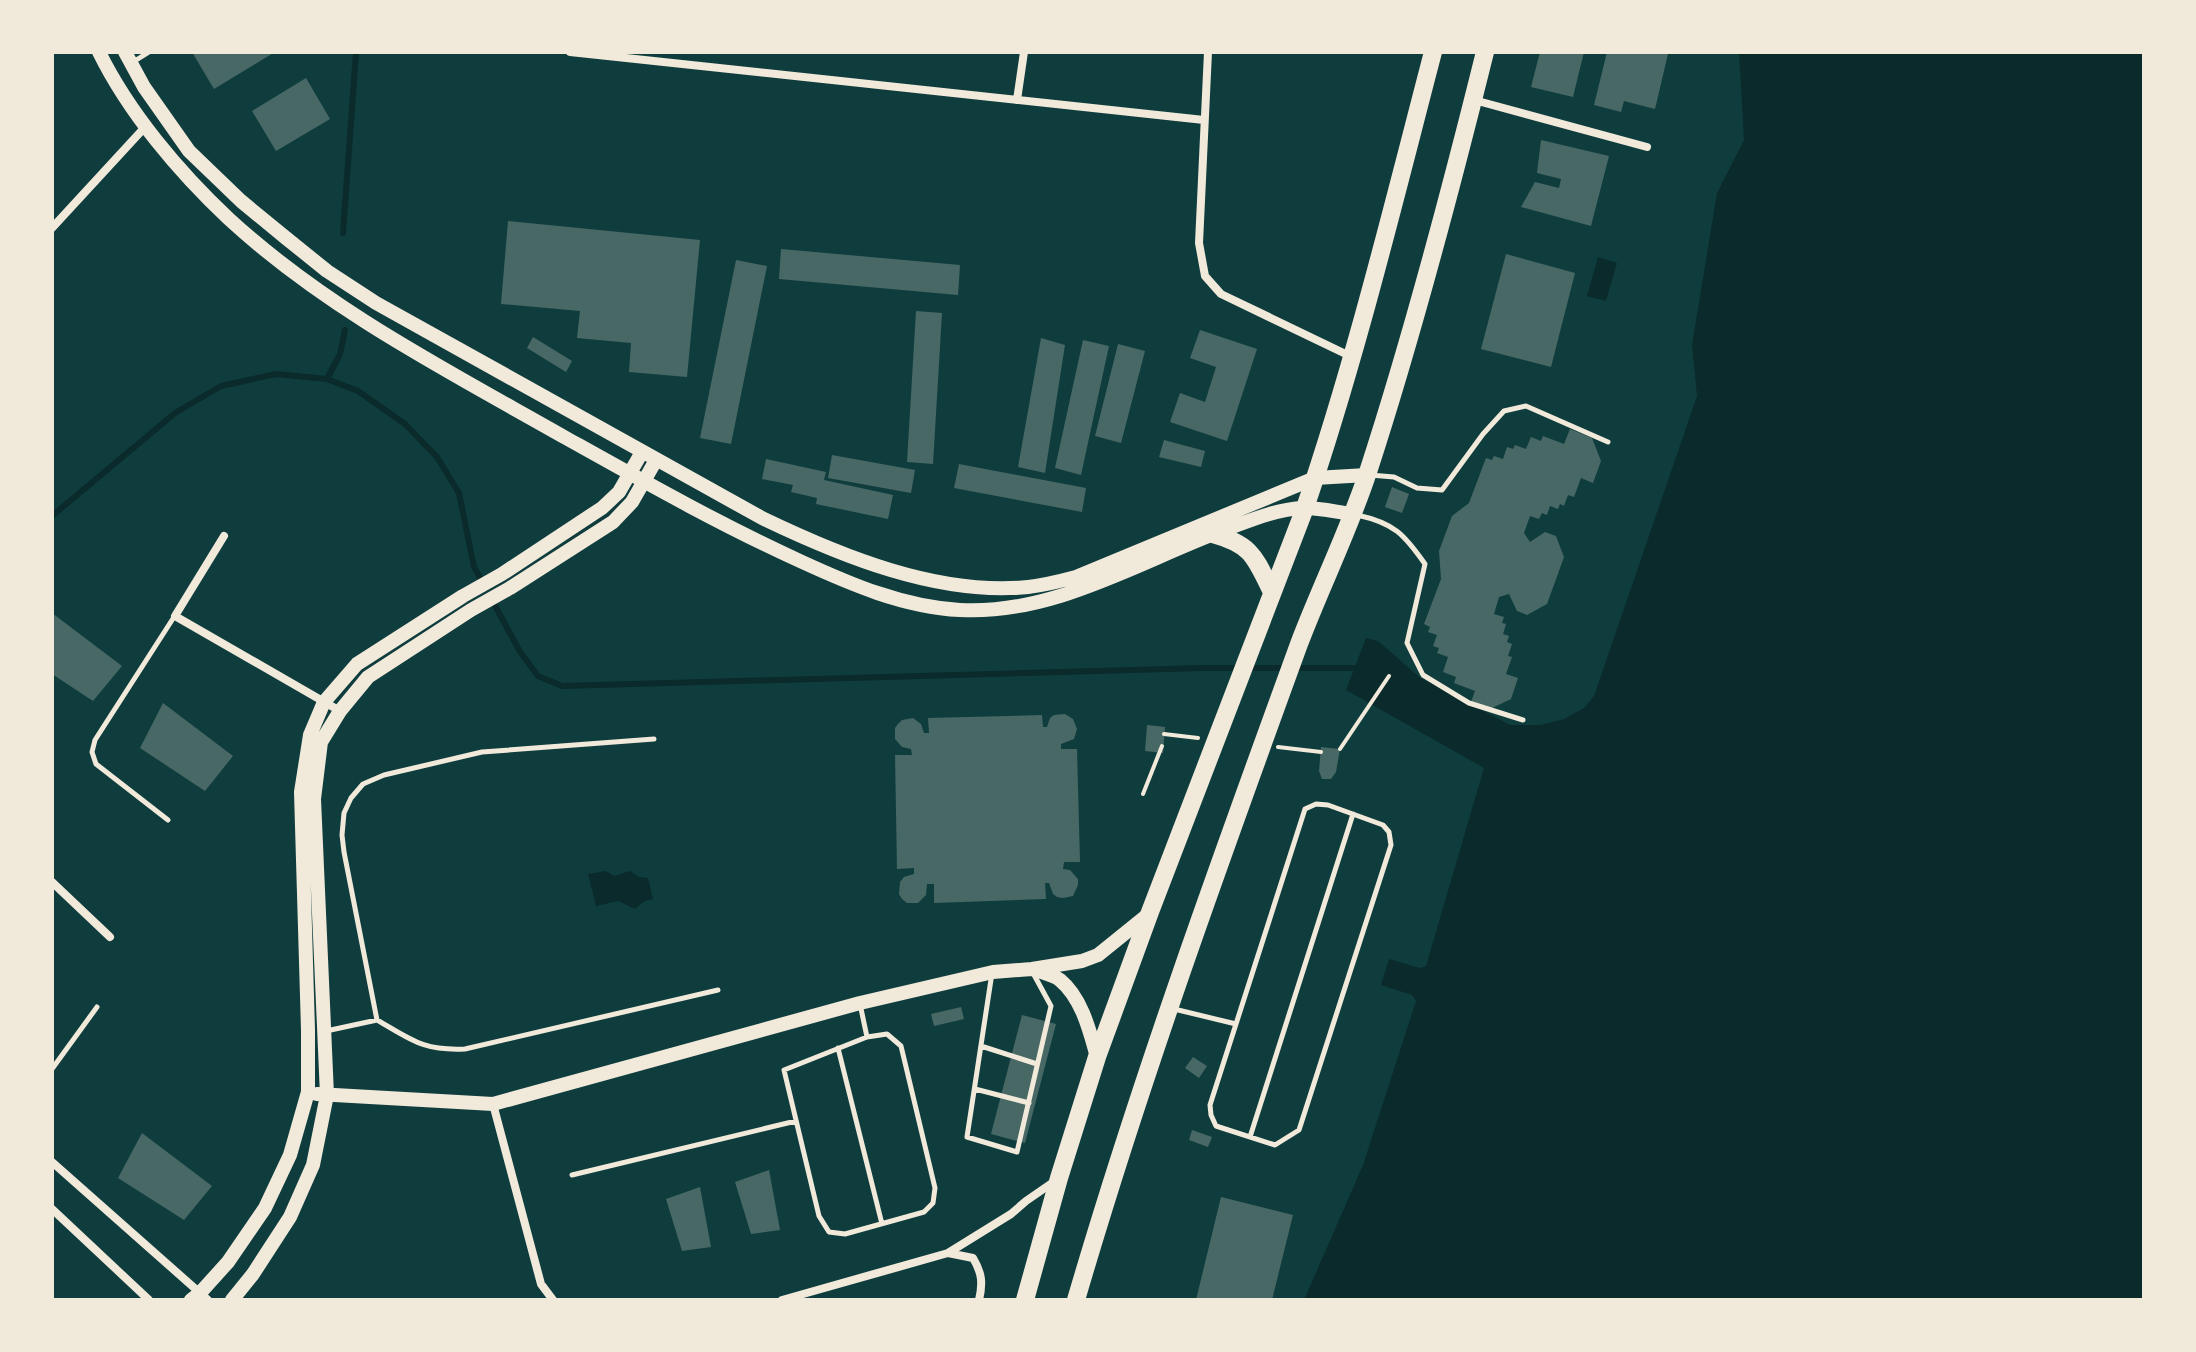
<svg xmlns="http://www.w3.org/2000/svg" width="2196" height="1352" font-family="'IBM Plex Serif',serif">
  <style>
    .water { fill: #0a2a2b }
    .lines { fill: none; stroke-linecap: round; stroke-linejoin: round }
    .stream { stroke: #0a2a2b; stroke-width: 6 }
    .building { fill: #486865 }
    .path { stroke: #f1e9da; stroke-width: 4 }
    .service { stroke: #f1e9da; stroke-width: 5 }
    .minor { stroke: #f1e9da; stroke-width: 8 }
    .tertiary { stroke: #f1e9da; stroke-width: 14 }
    .trunk { stroke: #f1e9da; stroke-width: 18 }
  </style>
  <rect width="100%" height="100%" fill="#0f3d3e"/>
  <path class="water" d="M1739 52H2144V1300H1304L1363 1165 1416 1001 1412 995 1381 985 1389 959 1420 968 1426 966 1484 768 1346 690 1366 638 1378 641 1419 677 1510 725H1541L1564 719 1584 708 1594 696 1697 396 1692 345 1717 193 1744 140Z
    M1598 257 1617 263 1606 301 1587 296Z
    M606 871 614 876 630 871 639 877 648 878 653 899 645 901 635 909 618 901 596 906 588 874Z"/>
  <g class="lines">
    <path class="stream" d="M343 233 356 52
      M327 379 340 354 345 330
      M52 516 175 413 221 386 276 374 327 379 358 391 405 424 437 457 459 493 474 567 483 583
      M492 600 519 650 538 676 562 686 1203 668H1355"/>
  </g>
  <path class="building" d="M192 52H275L214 89Z
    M1540 52H1584L1573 97 1531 87Z
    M1607 52H1659L1668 54 1655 109 1624 101 1621 112 1594 105Z
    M306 78 330 119 276 151 252 111Z
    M1541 140 1609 156 1591 226 1521 207 1535 182 1559 188 1561 179 1537 173Z
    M508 221 700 240 687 377 629 372 631 343 577 338 580 311 501 304Z
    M781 249 960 265 958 295 779 279Z
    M1506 254 1575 273 1551 367 1481 349Z
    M736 260 767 266 731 444 700 438Z
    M916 311 942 313 933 464 907 462Z
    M1200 330 1257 349 1227 441 1170 422 1180 393 1205 402 1216 367 1190 358Z
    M533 337 572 361 566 372 527 348Z
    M1041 338 1065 345 1045 473 1018 467Z
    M1083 340 1109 346 1081 475 1055 468Z
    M1118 344 1145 351 1121 443 1095 436Z
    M1570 429 1592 438 1601 461 1593 483 1581 478 1574 497 1568 495 1564 506 1560 504 1558 509 1550 506 1547 515 1542 513 1539 519 1530 516 1524 533 1530 542 1545 532 1556 536 1564 557 1547 604 1527 615 1517 611 1509 594 1499 597 1494 614 1504 617 1502 623 1506 624 1503 634 1509 636 1507 642 1512 644 1508 656 1512 657 1506 674 1518 678 1511 699 1490 709 1471 702 1475 691 1454 683 1456 677 1443 672 1448 657 1437 653 1439 648 1433 646 1437 635 1428 632 1430 627 1424 624 1441 579 1439 551 1452 516 1469 503 1486 458 1492 460 1494 456 1503 459 1507 447 1513 449 1515 445 1526 449 1531 437 1541 441 1543 436 1564 444Z
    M1164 440 1205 451 1201 467 1159 457Z
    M832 455 915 470 911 493 828 478Z
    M766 459 826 472 824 480 893 495 888 519 816 504 817 498 791 492 793 485 762 479Z
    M959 464 1086 488 1082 512 954 488Z
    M1392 487 1409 494 1402 513 1385 507Z
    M52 613 122 666 93 701 52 674Z
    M163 703 233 756 205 791 140 748Z
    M1065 714 1073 719 1077 729 1074 739 1061 744V749H1077L1080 862H1064L1063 869 1070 870 1078 879V885L1073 896 1063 898 1057 897 1053 894 1049 883H1045L1046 899 934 903V884H927L926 895 918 903H907L902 899 899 894 900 882 904 877 914 874V868L897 869 895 755H912L911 749 902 747 895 739V728L898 724 902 720 913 718 921 724 924 733H929L928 718 1042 715 1043 727H1047L1050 718 1054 715Z
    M1147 725 1165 727 1163 753 1145 751Z
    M1321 747 1340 749 1336 772 1331 779H1322L1319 771Z
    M961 1007 964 1019 934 1026 931 1014Z
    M1022 1015 1056 1024 1025 1143 991 1134Z
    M1193 1057 1207 1066 1199 1078 1185 1068Z
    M1192 1130 1212 1137 1208 1147 1189 1140Z
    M142 1133 212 1186 184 1220 118 1178Z
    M769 1170 780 1230 751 1234 735 1182Z
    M700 1187 711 1247 682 1251 666 1199Z
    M1221 1197 1293 1215 1272 1300H1196Z"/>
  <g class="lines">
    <path class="path" d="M1164 734 1198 738
      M1278 747 1321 752
      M1340 749 1389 676
      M1143 794 1162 746"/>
    <path class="service" d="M133 62 149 52
      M1370 475 1394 477 1417 488 1442 490 1483 434 1504 411 1526 406 1608 442
      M1357 515C1394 523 1404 534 1425 564L1407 643 1423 675 1469 703 1523 720
      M1316 804 1328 805 1383 825 1389 832 1391 845 1299 1130 1275 1145 1216 1126 1211 1115 1210 1105 1305 809Z
      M168 820 96 764 92 752 95 740 174 617
      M992 973 967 1137 1017 1152 1051 1006 1033 973
      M860 1004 867 1037
      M1174 1009 1236 1024
      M377 1020 344 852 342 835 344 813 351 798 363 784 384 775 482 752 654 739
      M326 1031 377 1020C412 1040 423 1051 465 1049L718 990
      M887 1034 901 1046 935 1188 933 1203 924 1212 845 1234 829 1232 819 1216 784 1070 867 1037Z
      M981 1046 1037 1064
      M838 1048 882 1224
      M52 1069 97 1007
      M975 1089 1029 1103
      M1250 1137 1353 814
      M572 1175 796 1121"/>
    <path class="minor" d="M570 52 1204 120
      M1208 52 1199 243 1205 276 1221 294 1352 357
      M1017 100 1024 52
      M1474 100 1647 147
      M52 228 146 126
      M224 536 175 616 340 711
      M52 882 110 937
      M493 1104 541 1284 553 1300
      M52 1162 208 1300
      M52 1209 149 1300
      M948 1253 1011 1214 1026 1201 1055 1181
      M782 1300 948 1253 973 1258C982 1273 983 1283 979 1300"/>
    <path class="tertiary" d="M99 52C129 113 179 172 229 219 328 310 450 372 566 438 643 481 719 524 800 561 850 584 903 607 960 610 1054 615 1138 562 1224 530 1249 521 1274 510 1301 508 1318 507 1336 512 1352 514
      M125 52 144 87 189 151 241 201 286 238 327 271 376 303 762 518C841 556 938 596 1028 587 1045 585 1061 581 1076 577L1315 478 1367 475
      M1036 970C1043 973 1054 975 1060 980 1082 998 1090 1032 1097 1057
      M317 1094 493 1104 860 1003 993 972 1032 969 1082 961 1098 955 1150 913
      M191 1300 200 1293 228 1262 265 1208 290 1155 308 1092V1030L301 792 310 735 324 702 357 664 463 596 502 574 602 508 619 492 642 452
      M232 1300 253 1274 290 1217 313 1165 327 1095 314 799 321 742 340 711 368 677 471 610 510 588 613 522 632 502 656 460"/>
    <path class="trunk" d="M1213 534C1253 545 1255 558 1272 592
      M1025 1300 1059 1178 1097 1057 1150 912 1305 508C1356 358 1393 205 1433 52
      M1076 1300C1141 1078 1220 861 1299 644 1321 586 1349 530 1368 472 1413 334 1450 193 1485 52"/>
  </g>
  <rect width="2196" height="1352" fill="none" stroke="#f1e9da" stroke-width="108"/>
</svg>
